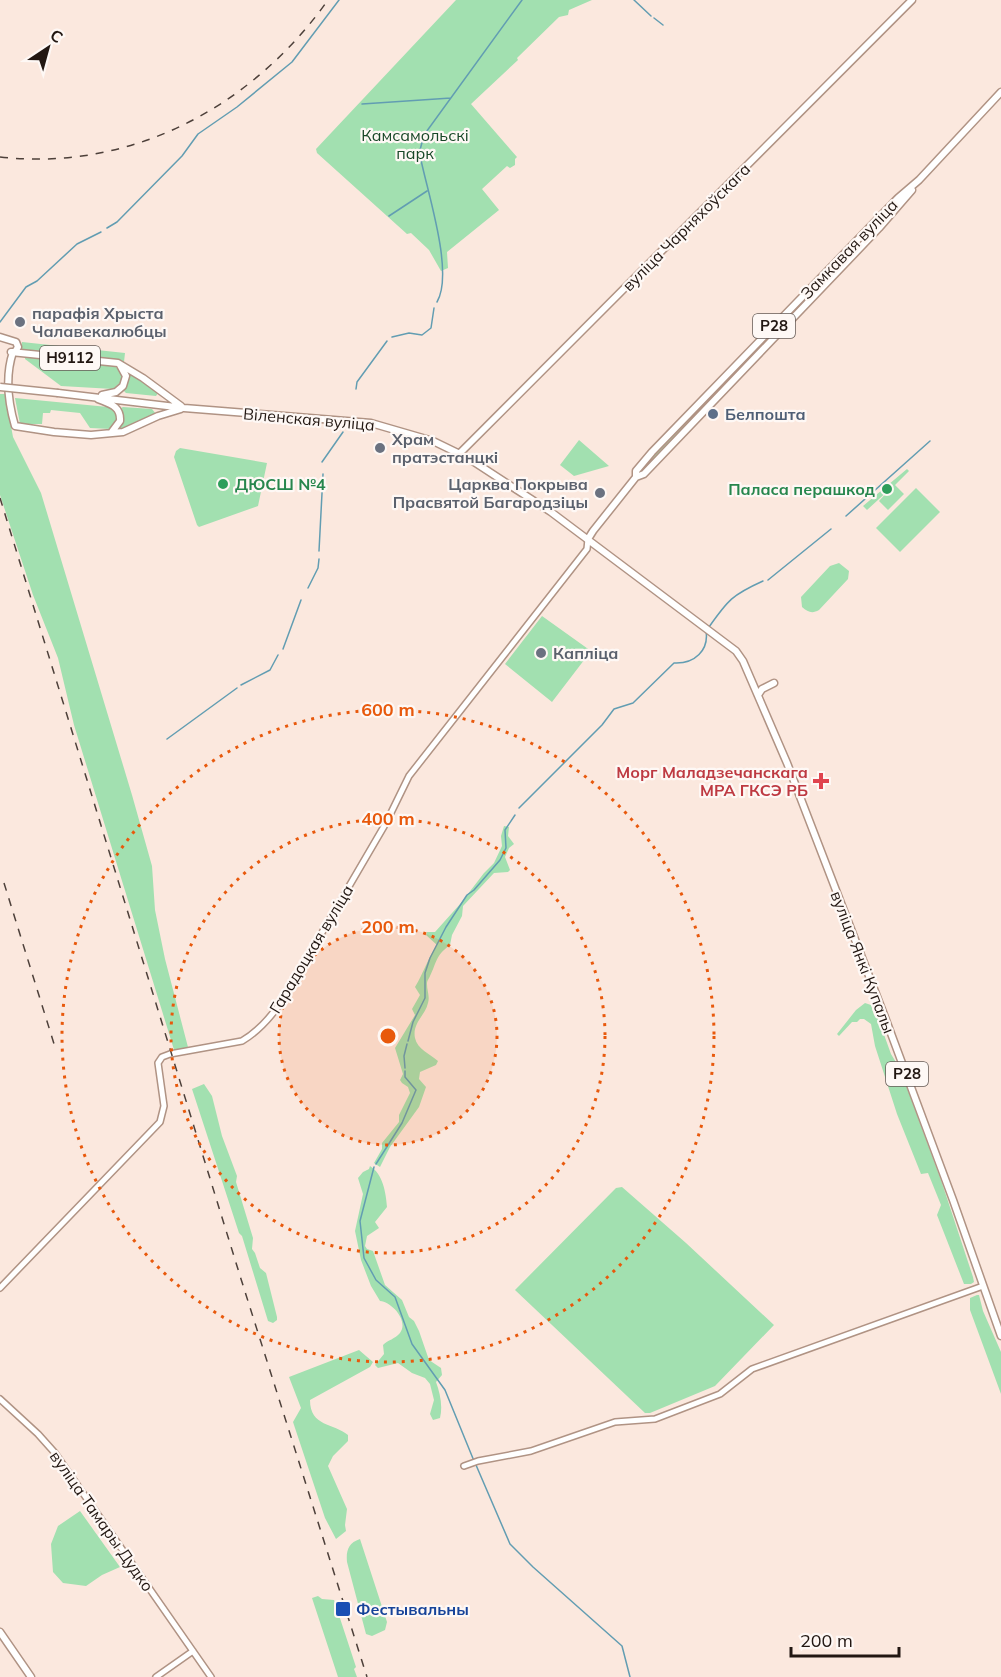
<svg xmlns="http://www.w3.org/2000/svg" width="1001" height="1677" font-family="Mulish,sans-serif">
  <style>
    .green { fill: #a2e0b0 }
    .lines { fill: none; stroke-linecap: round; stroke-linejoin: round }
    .stream { stroke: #629db2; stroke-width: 1.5 }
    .minor-casing { stroke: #b09384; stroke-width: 8 }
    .major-casing { stroke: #b09384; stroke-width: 9 }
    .minor { stroke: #fff; stroke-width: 5 }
    .major { stroke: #fff; stroke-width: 6 }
    .rail { stroke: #4d403a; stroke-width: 1.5; stroke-dasharray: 8 8; stroke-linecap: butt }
    .major-bridge-casing { stroke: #b09384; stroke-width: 9; stroke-linecap: butt }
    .major-bridge { stroke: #fff; stroke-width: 6 }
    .ring { fill: none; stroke: #e8590c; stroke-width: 3; stroke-dasharray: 3 6 }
    .worship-dot { fill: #6b7280; stroke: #fef8f5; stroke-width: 2 }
    .service-dot { fill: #5c6f8a; stroke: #fef8f5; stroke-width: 2 }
    .leisure-dot { fill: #2e9e5b; stroke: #fef8f5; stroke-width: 2 }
    .health-dot { fill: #e0444e; stroke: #fef8f5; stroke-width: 2 }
    .transit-dot { fill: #1a4fb4; stroke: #fef8f5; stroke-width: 2 }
    .labels { text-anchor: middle; stroke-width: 4.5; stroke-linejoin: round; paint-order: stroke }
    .shield { fill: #fef8f5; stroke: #645a56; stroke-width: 1.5 }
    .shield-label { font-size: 15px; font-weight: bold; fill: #221712 }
    .park-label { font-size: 16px; fill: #174727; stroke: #fef8f5 }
    .street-label { font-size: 16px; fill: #221712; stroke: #fef8f5 }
    .worship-label { font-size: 16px; font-weight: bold; fill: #5b616d; stroke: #fef8f5; text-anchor: start }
    .service-label { font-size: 16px; font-weight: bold; fill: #4e5e75; stroke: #fef8f5; text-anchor: start }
    .leisure-label { font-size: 16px; font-weight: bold; fill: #27864d; stroke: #fef8f5; text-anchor: start }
    .health-label { font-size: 16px; font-weight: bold; fill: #be3a42; stroke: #fef8f5; text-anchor: end }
    .transit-label { font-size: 16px; font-weight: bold; fill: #164399; stroke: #fef8f5; text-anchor: start }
    .centre { fill: #e8590c; stroke: #fef8f5; stroke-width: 3 }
    .ring-label { font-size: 18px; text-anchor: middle; font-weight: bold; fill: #e8590c; stroke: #fef8f5; stroke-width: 4.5; stroke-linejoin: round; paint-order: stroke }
  </style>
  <rect width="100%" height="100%" fill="#fbe8de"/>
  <path class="green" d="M456 0H592L569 10 568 15 559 17 517 58 518 60 471 104 517 157 515 159V165L510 168 507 166 482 189 499 210 447 252 448 268 441 271 429 250 411 233 407 234 317 153 316 149Z
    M763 339 766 343 644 471 640 468Z
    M22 342 125 353 124 362 21 350Z
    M25 355 113 365 120 370 122 381 113 389 61 386 25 359Z
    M126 369 158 393 156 396 126 393 123 390 128 381Z
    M0 394H5L13 437 41 493 132 795 152 866 155 910 165 959 189 1051 175 1053 74 725 58 658 33 595 0 495Z
    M15 398 108 407 116 412 118 419 111 429 90 428 80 413 51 410 50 413H43L42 424H20Z
    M123 407 152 409 156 414 122 429 120 428 123 418 121 408Z
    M579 440 609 466 574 476 560 465Z
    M180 448 267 463 258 506 199 527 197 525 174 457 176 451Z
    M907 469 909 471 895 485 904 494 888 510 879 501 891 488 867 510 863 506Z
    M916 488 940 512 900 552 876 528Z
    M839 563 849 571 848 579 819 610C812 614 808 612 802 607L801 597 830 566Z
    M542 616 591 651 552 702 505 664Z
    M504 826 509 827 508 836 514 844 509 848 505 857 510 870 508 872 494 873 463 906 462 916 452 935 450 945C435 956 437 962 430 976 429 979 427 980 427 984 427 991 430 996 428 1003 425 1016 412 1023 415 1038 417 1049 430 1054 438 1061L436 1065 420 1072 419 1079 426 1087 419 1107 390 1147 380 1167 374 1163 382 1149V1143L399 1122V1115L410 1093 408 1087 402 1083 400 1080 403 1074 395 1048 415 1015 412 1009 420 995 415 987C424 972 428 958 437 945L426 935 427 932H435L461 903 484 873 494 863 502 846 501 836Z
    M865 1003 871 1005 874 1015 878 1018 891 1054 900 1069 942 1183 973 1277 974 1282 971 1284H964L937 1215 941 1205 928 1173 921 1174 897 1114 875 1046 871 1024 864 1019H860L857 1022H852L839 1036 837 1034 856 1010Z
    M204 1084 212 1096 222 1136 237 1176 236 1182 253 1238 252 1249 255 1253 260 1268 266 1273 277 1317V1320L273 1323 268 1321 242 1236 239 1233 192 1089Z
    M370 1166C383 1174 386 1193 387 1207L375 1222 379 1228 367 1236 365 1246 367 1249 373 1251 385 1285 402 1300 409 1317 414 1321 419 1331 429 1360 441 1368 442 1375 436 1382C440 1393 443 1406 440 1418L433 1420 430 1414 434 1400 430 1384 425 1378 412 1373 398 1363 378 1368 375 1365 384 1354 383 1345C388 1340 395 1339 400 1333 409 1321 392 1302 380 1301L371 1286 361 1260 355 1231 363 1194 358 1178 363 1172 369 1169Z
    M622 1187 686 1243 774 1325 715 1386 650 1413H645L515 1290 616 1188Z
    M977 1295H979L983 1311 1001 1352V1394L970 1310V1298Z
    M359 1350 373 1362 370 1367 310 1400C310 1427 334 1423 348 1435V1441L333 1456 328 1466 347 1509 345 1525 346 1531 336 1539 325 1518 293 1422 301 1408 289 1377Z
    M80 1511 120 1567 102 1575 86 1586 63 1583 53 1572 51 1544 58 1526Z
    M360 1539 387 1622 385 1630 372 1636 366 1634 347 1562C346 1551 348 1543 360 1539Z
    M318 1596 322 1599 334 1600 356 1667 354 1669 357 1677H338L312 1598Z"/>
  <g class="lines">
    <path class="stream" d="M634 0 651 16
      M654 18 663 25
      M362 104 451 98
      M389 216 427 191
      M107 228 117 222 182 156 198 134 237 107 292 62 339 0
      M437 302C454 273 428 194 421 160L420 150 424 135 522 0
      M0 322 26 287 37 281 77 244 101 232
      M392 337 409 333 422 335 431 328 434 308
      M356 389 357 382 387 341
      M322 462 343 432
      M846 516 930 441
      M319 551 323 474
      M768 580 831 529
      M308 588 318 568 319 559
      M709 627C728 600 732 595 763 581
      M283 649 301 600
      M241 685 270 670 278 655
      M167 739 237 688
      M519 808 602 725 614 709 633 703 674 663C695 664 709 650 706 631
      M408 1041 413 1022 425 998V973L430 958 446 927 467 895 474 890 500 860 506 848 505 830 515 815
      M405 1068 404 1056 407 1044
      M376 1164 402 1123 416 1090 405 1077V1071
      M374 1167 360 1221 364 1258 376 1280 395 1297 412 1344 445 1390 474 1461
      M476 1465 510 1544 533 1567 622 1646 630 1677"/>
    <defs>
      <path id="minor" d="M0 1288 160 1122 164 1106 158 1063 162 1057 170 1054 242 1041C259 1031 271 1017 282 1001L386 823 409 776 587 549 588 539
        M0 1399 38 1434 55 1453 211 1677
        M464 1466 478 1461 531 1451 615 1422 655 1419 720 1394 752 1369 983 1286
        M156 1677 193 1651"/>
      <path id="major" d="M0 337 16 342 18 347 15 352
        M11 352 118 363 143 378 181 406
        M13 352C5 376 8 402 15 426L54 432 91 435 123 432 158 416 181 409
        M58 393 184 408 371 423 433 441 468 458 551 512 736 651 743 661 787 763 886 1020 953 1200 1001 1336
        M102 395 116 392 123 386 126 376 120 365
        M98 399C110 404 121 406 120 421L111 433
        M460 453 912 0
        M636 477 644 474 879 228 912 190
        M588 539 593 531 636 477V471L652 452 898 198 919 180 1001 92
        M758 695 762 689 774 683
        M0 1632 31 1677"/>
    </defs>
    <use href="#minor" class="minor-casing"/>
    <use href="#major" class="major-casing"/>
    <use href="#minor" class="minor"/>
    <use href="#major" class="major"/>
    <path class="rail" d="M0 157C132 172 253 106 328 0
      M0 498 241 1279 367 1677
      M4 883 55 1047"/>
    <defs>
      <path id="major-bridge" d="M0 387 58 393"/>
    </defs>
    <use href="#major-bridge" class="major-bridge-casing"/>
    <use href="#major-bridge" class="major-bridge"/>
  </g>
  <circle cx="388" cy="1036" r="109" fill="#e8590c" fill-opacity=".12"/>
  <g class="ring">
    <circle cx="388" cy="1036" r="109"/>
    <circle cx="388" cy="1036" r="217"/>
    <circle cx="388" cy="1036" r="326"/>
  </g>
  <g class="worship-dot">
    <circle cx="20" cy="322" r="6"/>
    <circle cx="380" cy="448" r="6"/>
    <circle cx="600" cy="493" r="6"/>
    <circle cx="541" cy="653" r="6"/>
  </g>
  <circle class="service-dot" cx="713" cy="414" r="6"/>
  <g class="leisure-dot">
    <circle cx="223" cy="484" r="6"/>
    <circle cx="887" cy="489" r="6"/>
  </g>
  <path class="health-dot" d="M818 772h6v6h6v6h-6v6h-6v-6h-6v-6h6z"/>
  <rect class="transit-dot" x="335" y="1601" width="16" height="16" rx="3"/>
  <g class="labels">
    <g class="shield">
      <rect x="753" y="314" width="42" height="24" rx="4.5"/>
      <rect x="40" y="346" width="60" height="24" rx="4.5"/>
      <rect x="886" y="1062" width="42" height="24" rx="4.5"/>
    </g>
    <g class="shield-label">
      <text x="774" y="331">Р28</text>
      <text x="70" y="363">Н9112</text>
      <text x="907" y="1079">Р28</text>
    </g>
    <g class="park-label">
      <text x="415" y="141">Камсамольскі<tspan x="415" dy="18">парк</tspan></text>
    </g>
    <g class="street-label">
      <text transform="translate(686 227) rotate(-45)" y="6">вуліца Чарняхоўскага</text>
      <text transform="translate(849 249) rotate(-46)" y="6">Замкавая вуліца</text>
      <text transform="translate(309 419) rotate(5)" y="6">Віленская вуліца</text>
      <text transform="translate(311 949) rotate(-59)" y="6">Гарадоцкая вуліца</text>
      <text transform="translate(863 962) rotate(69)" y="6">вуліца Янкі Купалы</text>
      <text transform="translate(102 1521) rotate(55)" y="6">вуліца Тамары Дудко</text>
    </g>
    <g class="worship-label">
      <text x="32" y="319">парафія Хрыста<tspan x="32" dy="18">Чалавекалюбцы</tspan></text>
      <text x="392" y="445">Храм<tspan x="392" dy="18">пратэстанцкі</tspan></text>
      <text x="588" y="490" text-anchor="end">Царква Покрыва<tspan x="588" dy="18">Прасвятой Багародзіцы</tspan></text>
      <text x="553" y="659">Капліца</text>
    </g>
    <g class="service-label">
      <text x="725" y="420">Белпошта</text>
    </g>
    <g class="leisure-label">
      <text x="235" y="490">ДЮСШ №4</text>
      <text x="875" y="495" text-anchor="end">Паласа перашкод</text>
    </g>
    <g class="health-label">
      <text x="808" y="778">Морг Маладзечанскага<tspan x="808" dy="18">МРА ГКСЭ РБ</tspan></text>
    </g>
    <g class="transit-label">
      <text x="356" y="1615">Фестывальны</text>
    </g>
  </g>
  <circle cx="388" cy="1036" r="9" class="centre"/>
  <g class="ring-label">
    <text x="388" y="716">600 m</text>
    <text x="388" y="825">400 m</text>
    <text x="388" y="933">200 m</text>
  </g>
  <g transform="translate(48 48) rotate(36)" stroke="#fef8f5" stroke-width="4.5" paint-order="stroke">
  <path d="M0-4.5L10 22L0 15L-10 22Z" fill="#221712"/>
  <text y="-9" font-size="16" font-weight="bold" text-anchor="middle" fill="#221712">С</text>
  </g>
  <path d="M791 1647v9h108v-9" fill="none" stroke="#221712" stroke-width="3"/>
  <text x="800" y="1647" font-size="18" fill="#221712" stroke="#fef8f5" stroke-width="4.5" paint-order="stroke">200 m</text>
</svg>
